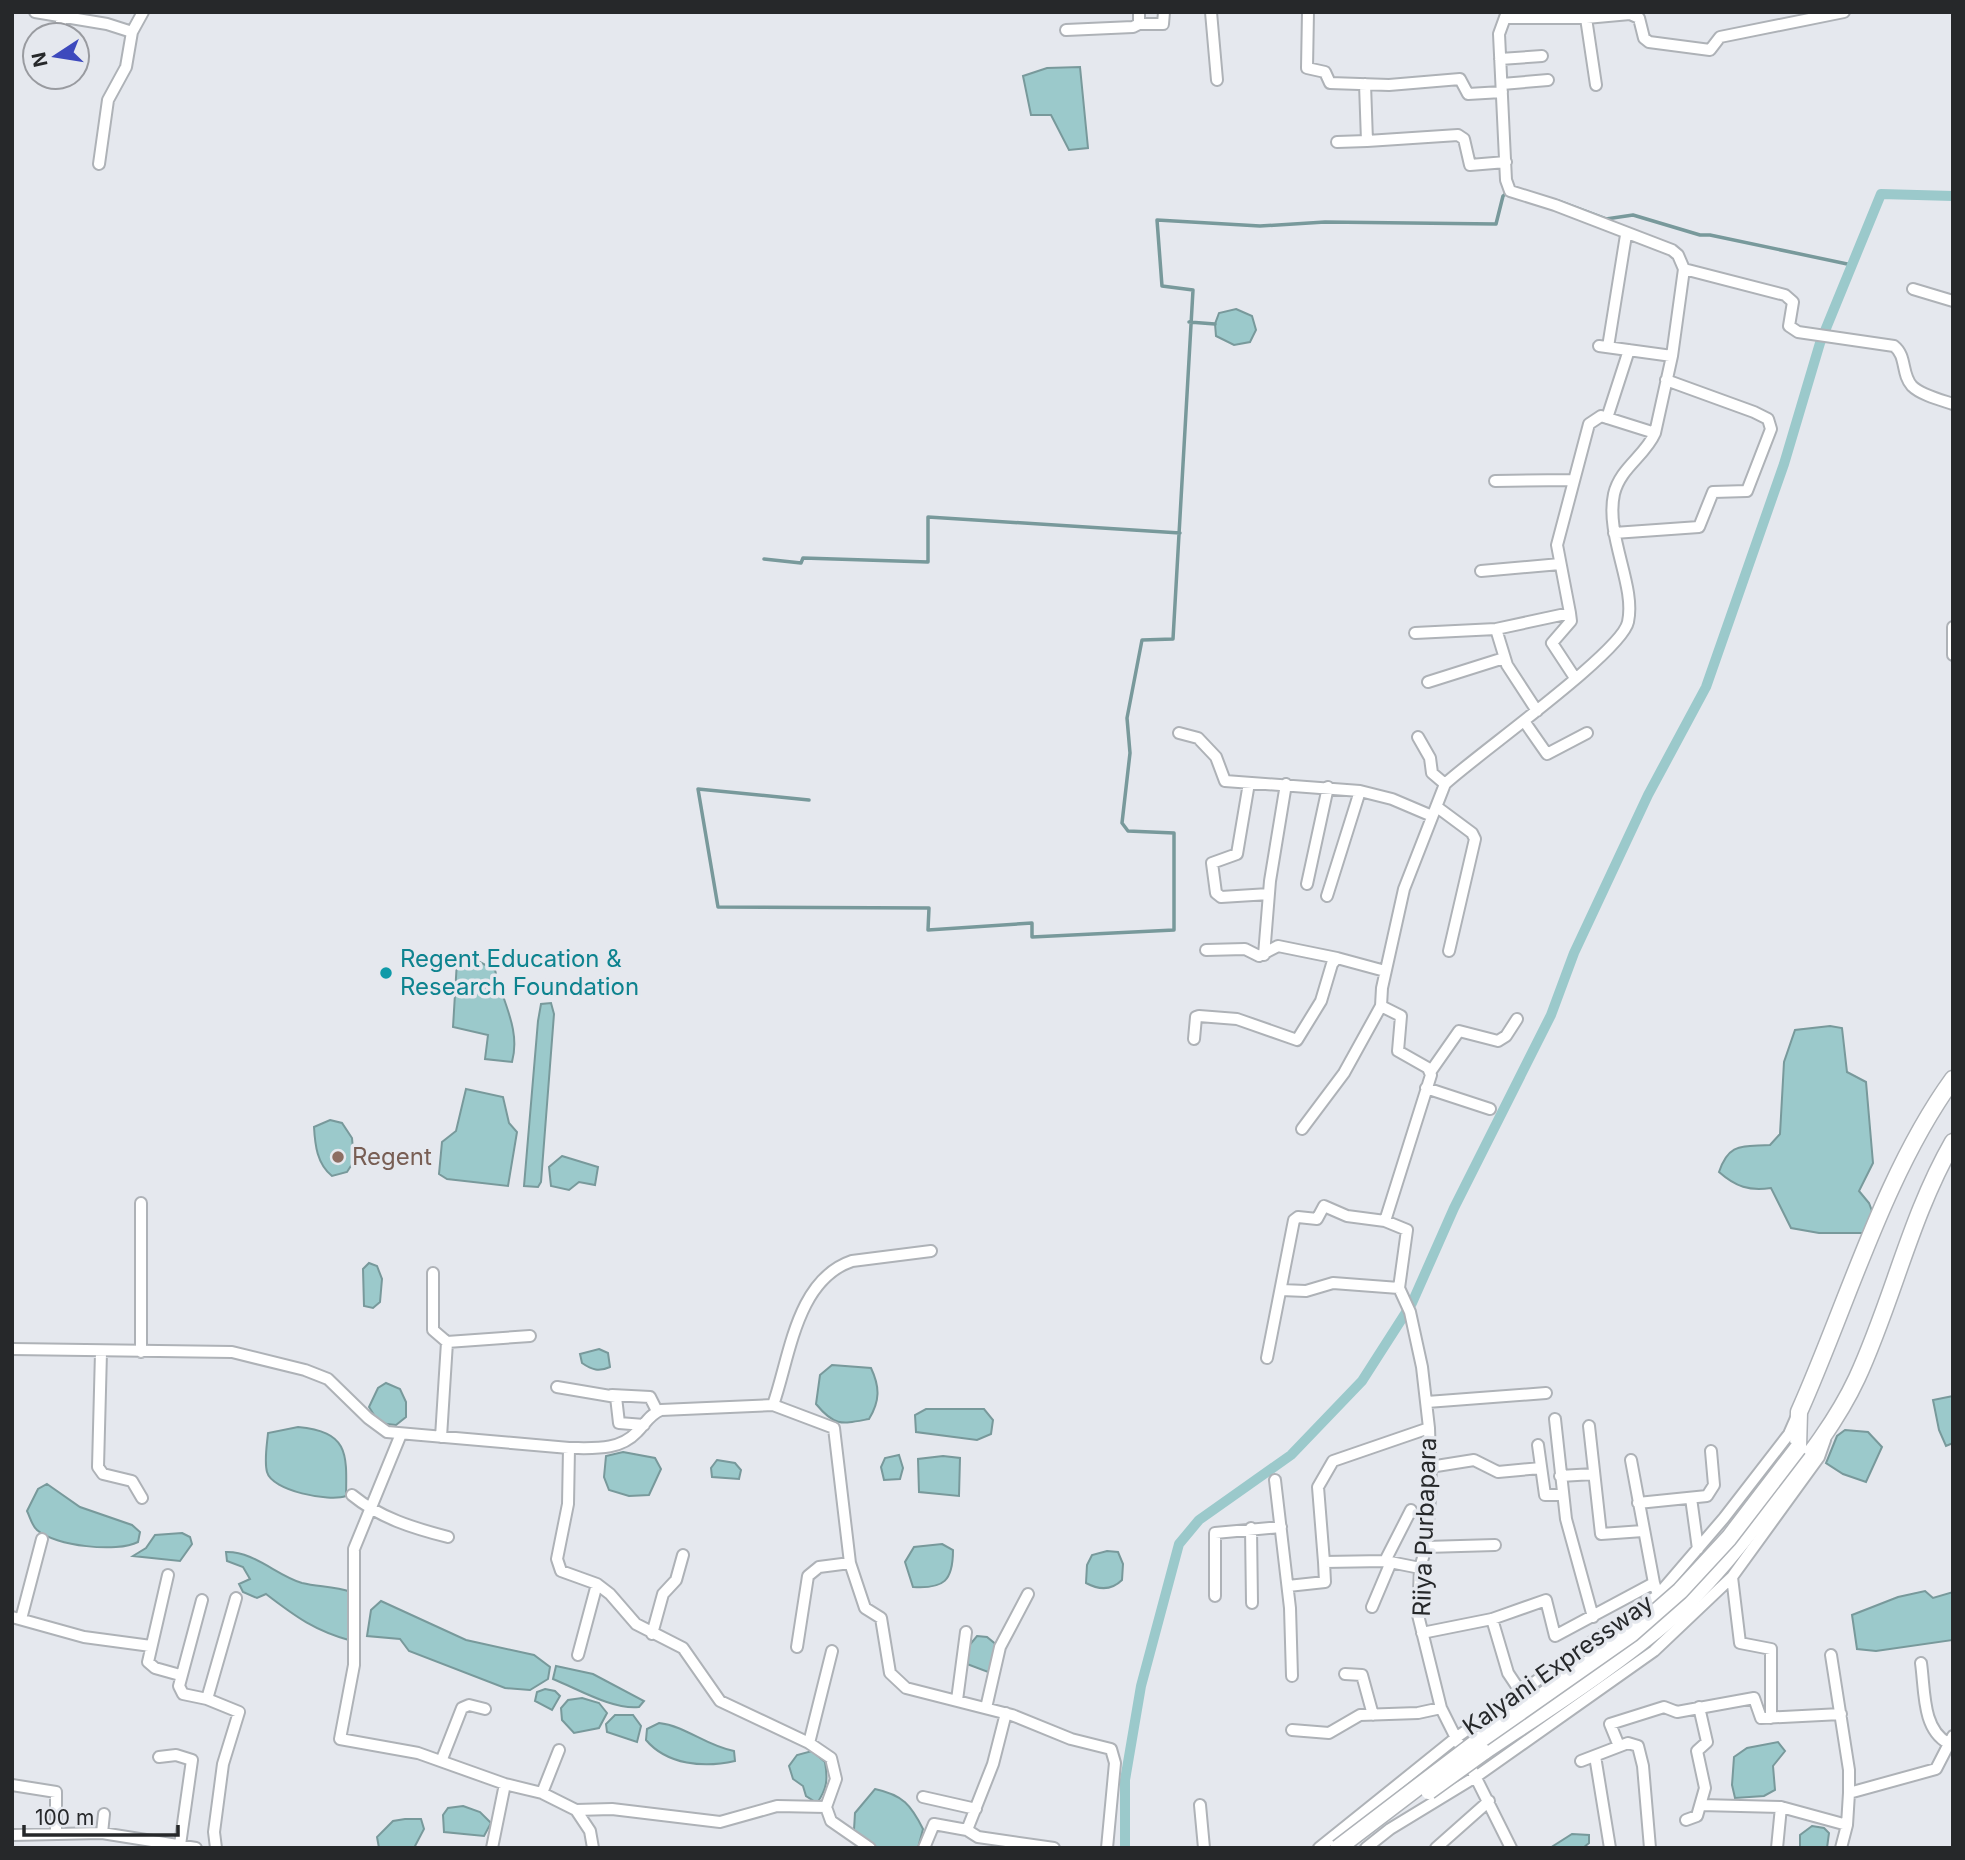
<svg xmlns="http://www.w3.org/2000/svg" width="1965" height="1860" font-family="Inter,sans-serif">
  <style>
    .water { fill: #9bc9cb; stroke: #78999b; stroke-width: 2 }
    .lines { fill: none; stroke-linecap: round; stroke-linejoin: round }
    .stream { stroke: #78999b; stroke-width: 3.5 }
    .canal { stroke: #9bc9cb; stroke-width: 10 }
    .minor-casing { stroke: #aeb2b7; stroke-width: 14 }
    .highway-casing { stroke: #aeb2b7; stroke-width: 19 }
    .minor { stroke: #fff; stroke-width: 10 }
    .highway { stroke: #fff; stroke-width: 16 }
    .highway-bridge-casing { stroke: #aeb2b7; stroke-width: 19; stroke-linecap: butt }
    .highway-bridge { stroke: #fff; stroke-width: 16 }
    .culture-dot { fill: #0f9aa8; stroke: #e5e8ee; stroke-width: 2.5 }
    .education-dot { fill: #8d6e63; stroke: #e5e8ee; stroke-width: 2.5 }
    .labels { text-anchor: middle; stroke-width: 7; stroke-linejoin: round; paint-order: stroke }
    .culture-label { font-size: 24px; fill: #0d838f; stroke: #e5e8ee; text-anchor: start }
    .education-label { font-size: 24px; fill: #785e54; stroke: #e5e8ee; text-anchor: start }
    .street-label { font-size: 24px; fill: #26282a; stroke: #e5e8ee }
  </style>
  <rect width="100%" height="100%" fill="#e5e8ee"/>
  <path class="water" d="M1080 67 1088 148 1069 150 1051 115H1031L1023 76 1047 68Z
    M1236 309 1252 316 1256 330 1250 342 1234 345 1216 336 1215 324 1219 313Z
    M457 961H478L495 970C502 1001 521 1029 512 1062L485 1059 488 1035 453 1027Z
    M551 1003 554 1014 541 1182 538 1187 524 1186 538 1021 541 1004Z
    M1830 1026 1842 1028 1847 1072 1866 1082 1873 1163 1859 1191 1869 1203 1875 1219 1868 1233H1819L1791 1228 1771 1188C1749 1191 1736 1187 1719 1172 1729 1142 1742 1147 1770 1145L1780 1134 1784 1062 1795 1030Z
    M466 1089 503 1097 509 1123 517 1132 508 1186 447 1179 439 1174 442 1142 456 1131Z
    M330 1120 342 1123 352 1138 354 1161 347 1172 332 1176C317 1164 315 1145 314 1127Z
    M562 1156 598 1167 595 1185 579 1182 569 1190 551 1186 549 1167Z
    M369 1263 377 1266 382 1279 380 1302 373 1308 364 1306 363 1269Z
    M599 1349 608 1353 610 1367C599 1372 592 1370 582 1363L580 1354Z
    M832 1365 871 1368C880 1387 880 1401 869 1419 842 1424 835 1427 816 1404L820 1375Z
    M386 1383 400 1389 406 1402V1417L396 1425 379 1423 369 1407 378 1388Z
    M1953 1396V1443L1946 1446 1939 1430 1933 1400Z
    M926 1409H984L993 1420 991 1434 977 1440 916 1432 915 1415Z
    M298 1427C348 1432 347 1452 346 1496 329 1502 272 1491 267 1472 264 1461 267 1445 268 1433Z
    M1845 1430 1868 1432 1882 1447 1866 1482 1843 1474 1826 1463 1837 1436Z
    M623 1452 655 1458 661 1469 649 1495 629 1496 609 1490 604 1477 606 1456Z
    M899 1455 903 1468 900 1479 884 1480 881 1467 885 1458Z
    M943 1456 960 1458 959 1496 919 1492 918 1459Z
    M717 1460 735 1463 741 1470 739 1479 712 1477 711 1468Z
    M47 1484 80 1507 132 1525 140 1532 138 1542C117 1553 55 1546 37 1530 32 1526 30 1517 27 1511L38 1489Z
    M182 1533 190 1537 192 1544 180 1561 133 1556 146 1548 155 1535Z
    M942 1544 953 1550C953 1581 944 1589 913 1587L905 1562 914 1547Z
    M1107 1551 1118 1552 1123 1564 1122 1580C1111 1591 1099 1590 1086 1583L1087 1565 1092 1555Z
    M226 1552C254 1551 277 1576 302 1583 319 1587 334 1586 351 1592L352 1641C315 1631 296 1617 266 1594L257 1598 243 1592 239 1584 250 1579 243 1567 227 1561Z
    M1925 1591 1933 1598 1953 1592V1640L1876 1651 1857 1649 1852 1615 1898 1597Z
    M381 1601 466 1640 534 1655 550 1667 548 1679 530 1690 505 1688 409 1651 400 1639 367 1636 371 1610Z
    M977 1636 987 1637 998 1646 996 1668 988 1672 967 1664V1648Z
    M556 1666 593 1674 644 1701 639 1707C613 1710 578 1689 553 1679Z
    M545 1689 555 1691 560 1696 552 1710 535 1701 537 1692Z
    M582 1698 599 1703 607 1713 599 1728 574 1733 562 1720 561 1708 568 1700Z
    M615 1715H633L641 1726 637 1742 607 1732 606 1724Z
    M659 1723C686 1726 706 1746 734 1751L735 1761C704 1768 667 1765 646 1740L647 1729Z
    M1778 1742 1785 1751 1773 1766 1775 1790 1764 1796 1735 1798 1732 1785 1734 1757 1747 1748Z
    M812 1751 825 1762C828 1779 827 1789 817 1803L806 1796 803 1786 793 1779 789 1766 797 1755Z
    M875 1789C903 1795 911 1805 923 1829L918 1848H877L854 1830 855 1813Z
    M463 1806 480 1812 491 1823 484 1836 444 1832 443 1815 448 1808Z
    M405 1819H421L424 1829 414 1848H379L377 1837 393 1821Z
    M1812 1826 1824 1828 1829 1833 1827 1848H1800V1835Z
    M1572 1834 1589 1835V1843L1583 1848H1550Z"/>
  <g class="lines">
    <path class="stream" d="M1558 201 1606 219 1633 215 1700 235H1710L1852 265
      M1189 322 1215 324
      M764 559 801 563 803 558 928 562V517L1180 533
      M809 800 698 789 718 907 929 908 928 930 1032 923V937L1174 930V833L1128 831 1122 823 1130 753 1127 718 1142 640 1173 639 1193 290 1162 286 1157 220 1260 226 1325 222 1496 224 1503 196 1508 192"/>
    <path class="canal" d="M1125 1848V1780L1141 1686 1179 1544 1199 1520 1291 1455 1362 1381 1412 1303 1454 1208 1551 1015 1574 953 1648 795 1706 687 1784 464 1820 343 1881 194 1953 196"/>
    <defs>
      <path id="minor" d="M35 12 107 24 132 32
        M1211 12 1217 80
        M1308 12 1307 68 1325 72 1330 83 1389 85 1460 79 1468 94 1502 92
        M1507 12 1499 34 1506 180 1510 191 1555 205 1672 250 1678 255 1684 269 1785 295 1793 302 1789 326 1798 332 1894 346C1907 356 1901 374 1912 386 1921 395 1941 400 1953 404
        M1505 18H1586L1630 14 1639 18 1644 38 1649 42 1710 50 1720 37 1844 12
        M1586 18 1596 85
        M1139 24H1163L1164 12
        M1066 30 1133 27 1139 24V12
        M58 35 62 18
        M1500 59 1542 56
        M1365 84 1367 141 1458 135 1464 139 1470 165 1506 162
        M1502 84 1548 80
        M1337 142 1367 141
        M99 164 108 100 126 67 132 32 143 12
        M1913 289 1953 301
        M1599 346 1672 356
        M1608 347 1626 235
        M1607 418 1629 350
        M1495 481 1572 480
        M1614 533 1699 527 1713 492 1747 491 1771 429 1768 419 1754 412 1666 380
        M1481 571 1560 564
        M1570 613 1571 621 1552 643 1575 678
        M1953 627V655
        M1496 629 1507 665 1537 711
        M1415 633 1496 629 1570 613 1557 545 1589 424 1601 416 1655 433 1672 356 1684 269
        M1428 682 1504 658
        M1524 721 1547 754 1587 733
        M1179 733 1198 738 1216 757 1225 781 1360 791 1392 799 1432 816
        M1418 737 1430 758 1432 773 1445 784 1404 889 1382 988 1381 1006 1401 1016 1398 1051 1428 1068 1431 1075 1385 1221 1407 1230 1399 1288 1410 1312 1422 1367 1429 1428 1431 1486 1426 1547 1420 1568 1418 1615 1441 1708 1511 1848
        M1249 783 1237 854 1212 863 1216 893 1221 897 1269 894
        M1445 784C1476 755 1622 652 1628 622 1636 585 1605 536 1614 494 1620 468 1645 456 1655 433
        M1437 807 1472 833 1475 839 1449 951
        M1307 884 1328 787
        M1327 896 1360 791
        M1206 950 1245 949 1259 956 1278 946 1337 958
        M1264 955 1270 881 1286 784
        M1194 1039 1196 1017 1199 1016 1237 1019 1297 1040 1321 1001 1332 964 1337 958 1385 971
        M1431 1071 1459 1031 1498 1041 1506 1036 1517 1019
        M1426 1088 1490 1109
        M1302 1129 1344 1073 1381 1006
        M141 1203V1352
        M433 1273V1330L447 1342
        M1281 1290 1306 1291 1333 1283 1399 1288
        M12 1349 232 1352 305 1370 328 1379 368 1418 387 1432 569 1448 568 1504 557 1559 561 1571 597 1584 610 1594 636 1624 683 1648 720 1701 809 1743 831 1758 836 1779 826 1807 831 1821 870 1848
        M101 1352 98 1467 103 1474 132 1481 142 1498
        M1267 1358 1294 1220 1298 1217 1317 1219 1324 1206 1347 1216 1385 1221
        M557 1387 616 1397 619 1423 644 1425
        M612 1395 650 1397 657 1411
        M1427 1402 1546 1393
        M773 1405C790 1357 796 1280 852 1261L931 1251
        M1555 1419 1566 1519 1593 1617
        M1589 1426 1601 1534 1643 1531
        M401 1434 354 1549V1665L340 1739 418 1753 505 1784 542 1793 576 1810 590 1831 593 1848
        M441 1437 447 1342 530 1336
        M1538 1445 1545 1495H1562
        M569 1448C594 1448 619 1451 637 1432 645 1424 650 1414 661 1410L773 1405 834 1428 850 1563 865 1608 881 1618 890 1673 906 1688 1012 1715 1071 1739 1111 1749 1115 1763 1107 1848
        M1631 1460 1654 1583
        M1430 1467 1474 1460 1498 1472 1541 1468
        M1560 1476 1594 1474
        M1275 1480 1290 1608 1292 1676
        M352 1495C380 1518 413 1528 448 1537
        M1691 1498 1698 1549
        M1638 1503 1707 1496 1714 1485 1711 1451
        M1251 1528 1252 1603
        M1426 1547 1495 1545
        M1385 1561 1411 1510
        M1324 1562 1318 1487 1333 1461 1429 1428
        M168 1575 148 1662 155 1668 180 1675
        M1732 1577 1740 1643 1771 1649V1718
        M1288 1586 1325 1582 1324 1562 1385 1561 1420 1568
        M1215 1596V1533L1281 1527
        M202 1600 179 1686 183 1694 207 1699
        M1372 1607 1391 1562
        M12 1617 84 1637 151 1646
        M21 1619 42 1539
        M1492 1619 1508 1673 1520 1691
        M1422 1633 1492 1619 1546 1600 1555 1636 1654 1583 1658 1595
        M652 1634 663 1594 676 1580 683 1555
        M797 1647 808 1576 819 1567 850 1563
        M578 1655 597 1584
        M1831 1655 1849 1770V1793
        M1921 1663C1925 1691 1922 1729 1948 1743
        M1345 1674 1362 1675 1373 1715
        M957 1700 966 1632
        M986 1708 1000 1647 1028 1594
        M1292 1730 1329 1733 1360 1715 1418 1713 1441 1708
        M809 1743 832 1651
        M1619 1746 1610 1724 1664 1707 1677 1712 1754 1698 1761 1718 1841 1714
        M1595 1756 1610 1848
        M159 1757 176 1755 192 1760 180 1845
        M442 1759 462 1708 469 1705 485 1709
        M1581 1761 1628 1743 1638 1746 1643 1766 1650 1848
        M12 1785 56 1792V1832
        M542 1793 559 1750
        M923 1797 976 1809
        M1200 1805 1204 1848
        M1701 1805 1781 1807 1847 1825
        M576 1810 612 1809 720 1822 777 1806 826 1807
        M104 1814 102 1833 196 1848
        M1686 1820 1697 1816 1705 1788 1697 1751 1707 1742 1699 1707
        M967 1830 978 1837 1054 1848
        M12 1835 102 1833
        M216 1848 214 1832 223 1764 239 1712 207 1699 236 1598
        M492 1848 505 1784
        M924 1848 934 1824 967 1830 993 1764 1006 1713
        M1319 1848 1457 1737 1658 1595 1724 1518 1789 1434 1796 1418
        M1366 1848 1390 1829 1477 1776 1654 1651 1732 1577 1819 1457 1825 1440
        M1436 1848 1489 1801
        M1777 1848 1781 1807
        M1841 1848 1847 1825 1849 1793 1936 1769 1953 1736"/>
      <path id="highway" d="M1798 1448 1799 1412C1847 1305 1884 1174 1953 1079
        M1483 1752C1547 1709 1615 1666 1673 1616 1712 1581 1745 1537 1778 1496 1807 1459 1837 1421 1857 1378 1893 1300 1910 1217 1953 1142"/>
    </defs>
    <use href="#minor" class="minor-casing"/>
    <use href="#highway" class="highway-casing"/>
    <use href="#minor" class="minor"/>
    <use href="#highway" class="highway"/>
    <defs>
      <path id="highway-bridge" d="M1429 1791 1483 1752
        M1338 1848 1477 1742 1631 1634 1680 1591 1729 1538 1798 1448"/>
    </defs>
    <use href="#highway-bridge" class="highway-bridge-casing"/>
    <use href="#highway-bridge" class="highway-bridge"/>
  </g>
  <circle class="culture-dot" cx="386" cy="973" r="7"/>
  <circle class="education-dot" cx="338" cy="1157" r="7"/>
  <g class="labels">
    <g class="culture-label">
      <text x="400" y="967">Regent Education &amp;<tspan x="400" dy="28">Research Foundation</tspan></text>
    </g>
    <g class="education-label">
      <text x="352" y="1165">Regent</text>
    </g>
    <g class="street-label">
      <text transform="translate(1425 1527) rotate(-88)" y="8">Riiya Purbapara</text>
      <text transform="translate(1558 1665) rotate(-35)" y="8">Kalyani Expressway</text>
    </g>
  </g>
  <rect width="1965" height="1860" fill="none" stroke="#26282a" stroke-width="28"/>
  <g transform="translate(56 56) rotate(258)"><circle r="33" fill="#e5e8ee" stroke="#999ba0" stroke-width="2"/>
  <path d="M0-5L12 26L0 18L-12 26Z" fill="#3d49bd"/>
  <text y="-10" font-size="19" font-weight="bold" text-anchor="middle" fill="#26282a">N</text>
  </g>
  <path d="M24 1825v10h154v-10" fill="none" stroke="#26282a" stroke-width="3.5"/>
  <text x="35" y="1825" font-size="21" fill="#26282a" stroke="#e5e8ee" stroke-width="5" paint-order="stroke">100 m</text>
</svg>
